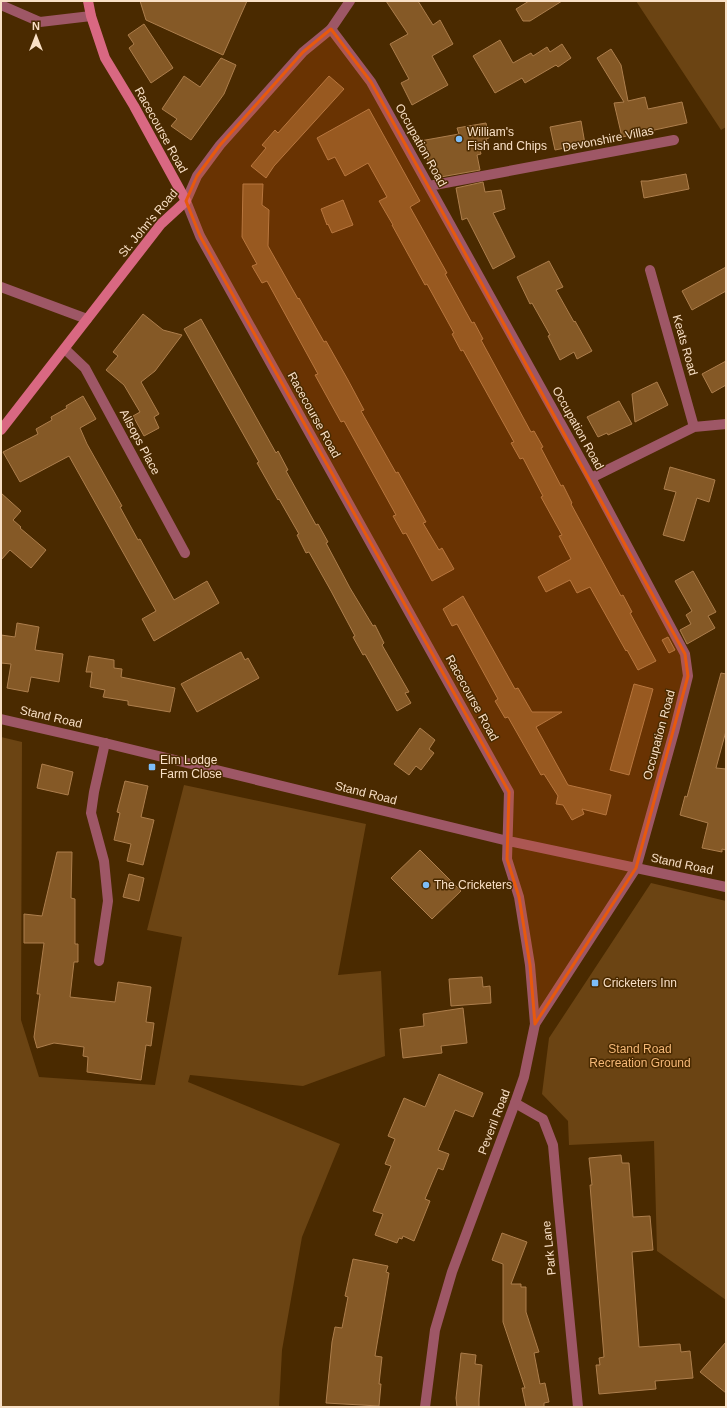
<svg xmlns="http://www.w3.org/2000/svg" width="727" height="1408" font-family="Arial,sans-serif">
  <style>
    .green { fill: #6b4413 }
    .building { fill: #855926; stroke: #ad7e4c }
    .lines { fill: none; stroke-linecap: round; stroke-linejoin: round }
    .minor { stroke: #9e5766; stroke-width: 10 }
    .tertiary { stroke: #9e5766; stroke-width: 10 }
    .secondary { stroke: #d96882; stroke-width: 10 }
    .marked { fill: #e8590c; fill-opacity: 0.2; stroke: #e8590c; stroke-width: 3; stroke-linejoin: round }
    .poi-dot { fill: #7dbef9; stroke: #4a2a00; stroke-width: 1.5 }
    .labels { text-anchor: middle; stroke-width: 3; stroke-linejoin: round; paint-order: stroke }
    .street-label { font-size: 12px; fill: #f9e0c6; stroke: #4a2a00 }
    .poi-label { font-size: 12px; fill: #f9e0c6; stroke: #4a2a00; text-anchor: start }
    .park-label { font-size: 12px; fill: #f5b877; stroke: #4a2a00 }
  </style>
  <rect width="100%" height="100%" fill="#4a2a00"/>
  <path class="green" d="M636 1H726V127L721 130Z
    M1 737 22 742 21 1020 39 1077 155 1085 182 937 147 930 184 785 366 824 338 975 381 971 385 1056 303 1086 190 1075 188 1082 340 1144 302 1237 282 1350 279 1407H1Z
    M651 883 726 901V1300L657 1251 654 1141 569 1145 568 1121 542 1094 549 1038Z"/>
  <path class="building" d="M140 1H247L223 55 146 20Z
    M386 1H418L433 25 440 20 453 44 432 56 448 85 412 105 401 83 409 79 390 44 408 34Z
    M529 1H562L530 21H523L516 9Z
    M144 24 173 68 151 83 129 48 134 44 128 35Z
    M500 40 513 63 531 53 533 56 547 47 550 52 562 44 571 58 558 67 556 65 525 83 522 78 495 93 473 56Z
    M611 49 621 65 628 101 645 97 648 109 682 102 687 123 622 137 614 103 624 102 597 58Z
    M221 58 236 65 224 94 191 140 171 126 177 119 162 109 184 76 200 87Z
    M329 76 344 89 274 166 266 178 251 166 266 148 262 145 275 130 278 133Z
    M369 109 420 201 410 207 447 273 445 274 472 323 474 322 483 339 481 340 531 432 534 431 543 447 541 448 561 486 563 485 572 503 571 504 621 596 623 595 632 612 630 613 656 661 638 670 627 650 626 651 590 587 577 593 570 580 546 592 538 577 571 559 559 536 562 535 541 497 543 496 523 458 520 459 511 443 514 442 463 350 461 351 452 334 454 333 427 284 425 285 392 225H393L379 201 387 197 368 163 345 176 335 157 328 160 317 138Z
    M581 121 585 144 555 150 550 127Z
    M486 123 489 138 486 139 489 149 480 150 481 154 477 155 480 170 435 178 420 141 459 134 457 128Z
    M686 174 689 189 644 198 641 181H648Z
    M483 182 485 192 501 190 505 209 493 213 515 257 493 269 467 218 462 220 456 188Z
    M243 184H263L262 205 269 210 268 246 298 299 299 298 324 342 326 341 348 380 364 410 361 411 396 473 398 472 426 522 423 523 439 550 442 548 454 569 432 581 406 533 403 534 393 516 396 515 344 421 341 422 331 404 315 375 318 374 267 281 262 283 252 266 257 264 242 237Z
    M343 200 353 225 332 233 328 224 327 225 321 209Z
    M549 261 563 287 556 290 574 322 575 321 592 351 577 359 574 352 560 360 548 336 550 335 532 303 530 304 517 277Z
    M726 267V291L692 310 682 291Z
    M143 314 163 330 182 335 155 371 141 382 159 414 154 417 159 428 144 436 133 416 140 412 124 385 106 370 118 356 113 352Z
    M201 319 276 453 278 451 288 470 286 471 316 525 318 524 328 542 326 543 350 588 373 626 375 625 384 643 382 645 409 692 405 693 411 703 397 711 365 654 363 655 353 637 355 636 331 591 309 552 306 553 297 535 299 534 279 499 278 500 257 463 259 462 184 329Z
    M726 361V385L712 393 702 374Z
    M657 382 668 405 635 422 632 394Z
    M83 396 96 419 80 428 87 444 122 506 120 507 138 540 140 539 174 600 207 581 219 603 154 641 142 619 156 611 69 456 20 482 3 452 38 434 36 429 52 420 51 417 67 408 66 406Z
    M619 401 632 424 608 435 607 433 598 437 587 417Z
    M670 467 715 480 709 502 697 498 684 541 663 535 676 492 664 489Z
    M1 493 21 511 13 520 21 527 20 528 46 550 31 568 10 550 1 560Z
    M693 571 716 612 708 616 715 628 687 644 680 630 691 624 686 615 692 611 675 581Z
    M463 596 515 689 518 688 532 712H562L536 727 568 785 611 795 606 815 582 809 584 814 572 820 563 805 556 804 558 796 544 774 541 775 508 717 505 718 495 701 498 699 457 624 452 626 443 609Z
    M17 623 39 627 35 650 63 654 59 682 31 677 28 692 7 688 11 664 1 663V635L15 637Z
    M668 637 675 650 669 653 662 640Z
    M241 652 245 660 248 658 259 678 197 712 181 684Z
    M89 656 114 660V668L122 669 121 677 175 688 170 712 128 705V701L103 697 105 690 90 687 92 672H86Z
    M721 673 726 674V731L716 768 726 769V850L722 849V852L702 848 708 823 680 815 685 796 687 797Z
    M634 684 653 689 629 775 610 770Z
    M420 728 435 740 429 749 434 753 421 770 416 766 409 775 394 764Z
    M42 764 73 772 68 795 37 788Z
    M125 781 148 786 141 817 154 820 143 865 127 861 131 844 114 840 120 813 117 812Z
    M420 850 461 891 432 919 391 878Z
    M57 852H72L71 898 75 899V944H78V962H74L70 997 115 1002 118 982 151 987 146 1022 154 1023 151 1046 146 1045 141 1080 87 1072 88 1057 83 1056 84 1047 54 1043 37 1048 34 1037 40 994H37L44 943H24V914L42 916Z
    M129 874 144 878 139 901 123 897Z
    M482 977 483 987 490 986 491 1003 451 1006 449 979Z
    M463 1008 467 1043 441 1046 442 1053 403 1058 400 1029 424 1026 423 1014Z
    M439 1074 483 1093 473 1117 455 1110 438 1150 449 1154 443 1170 438 1168 425 1199 430 1201 414 1241 403 1236 402 1239 399 1238 397 1243 375 1235 383 1214 373 1211 391 1166 385 1164 395 1139 388 1136 404 1098 425 1107Z
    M621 1155 622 1163H629L633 1217 650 1216 653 1250 632 1252 639 1347 680 1344 681 1352 690 1351 693 1378 655 1381 656 1389 599 1394 596 1365H600L599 1358 604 1357 590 1185H592L589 1158Z
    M502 1233 527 1242 511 1284H521V1287H526V1312L539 1352 534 1353 540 1384 545 1383 549 1402 544 1403V1407H526L522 1388H525L503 1322V1264L492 1260Z
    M353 1259 388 1266 386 1272 389 1273 375 1356 382 1357 379 1384H381L379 1406 326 1403 332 1342 335 1327 342 1328 348 1297 345 1296Z
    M726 1342V1393L700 1372Z
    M461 1353 476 1355 475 1364 482 1365 479 1399V1407H457L456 1398Z"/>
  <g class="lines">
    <path class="minor" d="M1 5 40 22 91 16
      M331 29 371 82 591 478 685 654 688 676 674 732 636 868 535 1024
      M429 186 674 140
      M650 270 694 427
      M1 287 87 319
      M65 349 85 368 185 553
      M591 478 694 427 726 424
      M99 961 108 901 104 861 91 813 94 792 105 743
      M515 1103 543 1119 553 1145 558 1201 578 1407"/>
    <path class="tertiary" d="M350 1 331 29 303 52 220 145 197 176 186 201 200 236 509 792 507 859 519 897 530 965 535 1024 524 1077 515 1103 452 1272 435 1330 425 1407
      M1 719 105 743 508 841 726 887"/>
    <path class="secondary" d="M1 430 161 224 186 201 134 106 105 58 91 16 88 1"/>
  </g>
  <path class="marked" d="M331 29 371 82 685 654 688 676 636 868 535 1024 530 965 519 897 507 859 509 792 200 236 186 201 197 176 220 145 303 52Z"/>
  <g class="poi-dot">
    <circle cx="459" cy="139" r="4"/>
    <rect x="148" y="763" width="8" height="8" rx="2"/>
    <circle cx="426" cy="885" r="4"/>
    <rect x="591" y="979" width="8" height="8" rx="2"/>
  </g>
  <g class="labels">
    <g class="street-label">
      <text transform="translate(161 130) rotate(61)" y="4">Racecourse Road</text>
      <text transform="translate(608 139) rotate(-11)" y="4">Devonshire Villas</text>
      <text transform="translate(421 145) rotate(61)" y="4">Occupation Road</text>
      <text transform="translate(148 223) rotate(-50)" y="4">St. John's Road</text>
      <text transform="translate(685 345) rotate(74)" y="4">Keats Road</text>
      <text transform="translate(314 415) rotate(61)" y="4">Racecourse Road</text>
      <text transform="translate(578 428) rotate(61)" y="4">Occupation Road</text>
      <text transform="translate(140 442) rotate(62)" y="4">Allsops Place</text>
      <text transform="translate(472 698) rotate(61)" y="4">Racecourse Road</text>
      <text transform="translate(51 717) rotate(13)" y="4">Stand Road</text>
      <text transform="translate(659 735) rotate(-75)" y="4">Occupation Road</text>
      <text transform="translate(366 793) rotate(14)" y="4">Stand Road</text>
      <text transform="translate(682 864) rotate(12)" y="4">Stand Road</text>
      <text transform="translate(494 1122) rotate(-69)" y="4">Peveril Road</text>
      <text transform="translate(549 1248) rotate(-96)" y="4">Park Lane</text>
    </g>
    <g class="poi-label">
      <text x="467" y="136">William's<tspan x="467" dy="14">Fish and Chips</tspan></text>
      <text x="160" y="764">Elm Lodge<tspan x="160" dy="14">Farm Close</tspan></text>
      <text x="434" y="889">The Cricketers</text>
      <text x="603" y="987">Cricketers Inn</text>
    </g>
    <g class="park-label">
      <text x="640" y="1053">Stand Road<tspan x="640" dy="14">Recreation Ground</tspan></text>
    </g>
  </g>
  <rect width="727" height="1408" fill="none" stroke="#f9e0c6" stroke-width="4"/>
  <g transform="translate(36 36)" stroke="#4a2a00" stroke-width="3" paint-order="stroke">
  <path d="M0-3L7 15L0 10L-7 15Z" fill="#f9e0c6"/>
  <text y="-6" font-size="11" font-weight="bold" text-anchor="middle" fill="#f9e0c6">N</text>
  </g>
</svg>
